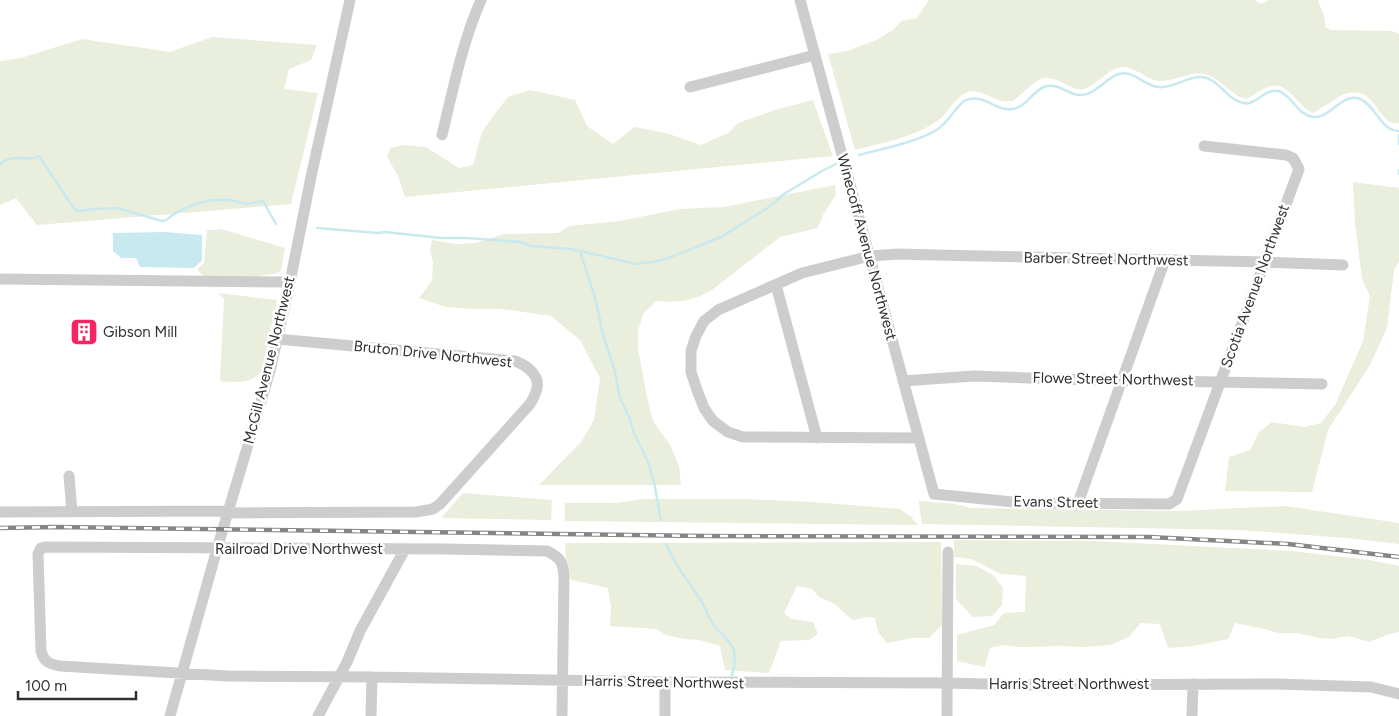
<svg xmlns="http://www.w3.org/2000/svg" width="1399" height="716" font-family="Figtree,sans-serif">
  <style>
    .green { fill: #eaeedd }
    .water { fill: #c8e9ef }
    .lines { fill: none; stroke-linecap: round; stroke-linejoin: round }
    .stream { stroke: #c8e9ef; stroke-width: 2.5 }
    .minor { stroke: #cdcdcd; stroke-width: 11 }
    .rail-casing { stroke: #858585; stroke-width: 4.5 }
    .rail { stroke: #fff; stroke-width: 2.5; stroke-dasharray: 8; stroke-linecap: butt }
    .labels { text-anchor: middle; stroke-width: 5; stroke-linejoin: round; paint-order: stroke }
    .street-label { font-size: 15px; fill: #303030; stroke: #fff }
    .poi-label { font-size: 15px; fill: #303030; stroke: #fff; text-anchor: start }
  </style>
  <rect width="100%" height="100%" fill="#fff"/>
  <path class="green" d="M929 0H1254L1261 4 1269 0H1318L1325 19V27L1331 30 1392 31 1399 34V123C1377 127 1377 83 1344 94L1313 113C1299 108 1288 81 1271 86 1262 88 1254 96 1246 99 1230 95 1220 77 1204 74 1190 71 1172 82 1159 81 1148 80 1136 68 1124 67 1111 66 1097 85 1084 89 1072 93 1056 73 1041 79 1034 82 1022 94 1014 100 995 107 983 85 966 93 954 98 949 112 939 120 912 138 886 142 855 150L828 54 848 51 878 39 893 30 901 21 917 18Z
    M212 37 317 45 311 60 289 69 284 89 318 93 291 204 37 225 16 198 0 205V61L21 58 82 39 170 52Z
    M530 90 575 100 587 126 613 144 634 127 666 133 701 145 728 133 738 123 778 109 813 100 833 156 405 197 398 176 387 157 390 148 404 145 426 147 459 168 473 165 482 132 493 116 508 97Z
    M1353 182 1399 188V261L1394 271 1387 328 1370 365 1328 430 1312 492 1225 491 1229 457 1250 450 1259 432 1272 422 1304 427 1321 423 1335 405 1363 341 1370 296 1362 279 1355 223Z
    M835 185 836 195 824 213 818 228 780 237 712 290C693 301 677 303 656 301L643 314 638 331V348L646 392 653 421 670 445 679 466 681 485H539L581 442 594 420 600 378 580 340 551 316 502 309H472L446 307 419 298 432 281 433 263 430 250 432 240 455 244 476 243 504 234 558 233 569 226 620 221 679 209 724 207Z
    M221 229 285 248 281 271C270 279 219 276 203 276L197 269 204 263 207 230H215Z
    M218 293 277 300 263 366C255 386 240 381 221 382L220 378 224 299Z
    M463 493 552 500 551 520 441 518Z
    M642 499H743L813 502 900 509 911 517 918 525 565 521V503H616Z
    M919 501 956 504 970 508 1179 511 1285 506 1399 523V544L1346 538 1240 530 922 524 920 512Z
    M954 540 1094 541 1291 551 1370 560 1399 566V632L1387 635 1369 642 1349 636 1332 639 1319 638 1297 633H1279L1260 628 1235 623 1228 639 1193 646 1168 648 1160 624 1141 623 1129 637 1110 645 1083 647 1062 646 1020 647 1002 645 990 648 985 667 957 661V635L994 625 1004 613 1025 612 1026 576 1001 574 971 559 954 557Z
    M941 542 942 625 929 638H913L887 643 878 632 875 618 868 617 852 620 835 604 819 597 812 589 797 586 784 613 791 619 813 622 818 634 809 640 781 641 769 673 725 670 720 646 700 640 684 639 666 635 656 629 610 626 611 608 608 588 571 580 566 560 565 543Z
    M956 564 977 566 994 576 1003 588 1002 605 992 616 973 617 956 599Z"/>
  <path class="water" d="M164 232 202 235V260L194 268 140 267 136 258H121L113 251V233Z"/>
  <g class="lines">
    <path class="stream" d="M1399 135V144
      M859 155C882 149 918 142 938 129 949 122 957 104 966 100 984 93 996 112 1013 109 1026 107 1032 92 1044 87 1057 82 1067 94 1080 95 1095 96 1105 78 1119 74 1134 70 1144 86 1158 87 1173 89 1187 76 1202 77 1218 78 1227 100 1243 103 1256 107 1266 85 1281 92 1293 98 1298 115 1313 117 1330 119 1342 92 1360 99 1376 105 1380 131 1399 131
      M0 164C15 152 25 163 39 156L73 207 76 210 79 211 93 209 117 208 162 221 166 220 177 212 195 204 213 200H231L245 204 263 201 276 224
      M1399 170V174
      M317 228 378 233 385 232 441 238H467L520 242 532 246 571 249 636 264 652 262 666 259 721 237 769 207 784 194 822 171 836 164
      M580 251 596 301 602 331 615 372 620 398 630 419 634 433 648 462 654 482 661 520
      M666 544C675 566 691 584 703 604 706 610 709 618 713 624 720 633 728 639 733 648 736 656 734 668 732 675"/>
    <path class="minor" d="M800 0 934 494 1023 503 1169 504 1177 499 1299 169 1293 158 1286 155 1204 146
      M690 87 815 55
      M442 135C453 90 462 43 481 0
      M0 279 290 282
      M776 285 817 438
      M903 381 974 376 1056 379 1322 384
      M919 438 743 437 728 432 713 421 704 408 697 390 691 372V351L696 336 704 321 718 310 802 273 870 256 898 254 935 255 1265 262 1343 265
      M69 476 72 512
      M1078 503 1165 260
      M0 512 229 511
      M229 513 416 512 433 509 440 504 530 404C533 399 536 394 537 388 540 375 526 365 515 361L277 339
      M170 716 217 549 270 371 290 282 311 177 350 0
      M318 716 347 662 360 631 405 549
      M371 716 372 677
      M562 716 564 577C563 562 561 558 547 551L445 549 46 547 41 548 38 554 41 651C44 662 49 664 60 666L228 676 372 677 665 682 947 683 1027 685 1277 684 1371 687 1399 694
      M665 716V682
      M947 716 948 552
      M1192 716 1193 684"/>
    <defs>
      <path id="rail" d="M0 528 56 527 703 536 1149 537 1288 544 1399 557"/>
    </defs>
    <use href="#rail" class="rail-casing"/>
    <use href="#rail" class="rail"/>
  </g>
  <defs>
    <symbol id="building-square" viewBox="-11 -11 22 22"><rect x="-9" y="-9" width="18" height="18" rx="4" fill="#f32664" stroke="#fff"/><path d="M-4-6H4V6H1V3H-1V6H-4ZM-2.5-4.3h1.7v1.8h-1.7ZM.8-4.3h1.7v1.8H.8ZM-2.5-1h1.7V.8h-1.7ZM.8-1h1.7V.8H.8Z" fill="#fff"/></symbol>
  </defs>
  <g fill-rule="evenodd">
    <use href="#building-square" x="68" y="316" width="32" height="32"/>
  </g>
  <g class="labels">
    <g class="street-label">
      <text transform="translate(867 247) rotate(75)" y="5">Winecoff Avenue Northwest</text>
      <text transform="translate(1106 259) rotate(1)" y="5">Barber Street Northwest</text>
      <text transform="translate(1255 286) rotate(-70)" y="5">Scotia Avenue Northwest</text>
      <text transform="translate(433 354) rotate(6)" y="5">Bruton Drive Northwest</text>
      <text transform="translate(269 360) rotate(-76)" y="5">McGill Avenue Northwest</text>
      <text transform="translate(1113 379) rotate(1)" y="5">Flowe Street Northwest</text>
      <text transform="translate(1056 502) rotate(1)" y="5">Evans Street</text>
      <text x="299" y="554">Railroad Drive Northwest</text>
      <text transform="translate(664 682) rotate(1)" y="5">Harris Street Northwest</text>
      <text x="1069" y="689">Harris Street Northwest</text>
    </g>
    <g class="poi-label">
      <text x="103" y="337">Gibson Mill</text>
    </g>
  </g>
  <path d="M18 691v8h118v-8" fill="none" stroke="#303030" stroke-width="2.5"/>
  <text x="25" y="691" font-size="15" fill="#303030" stroke="#ffffff" stroke-width="4" paint-order="stroke">100 m</text>
</svg>
